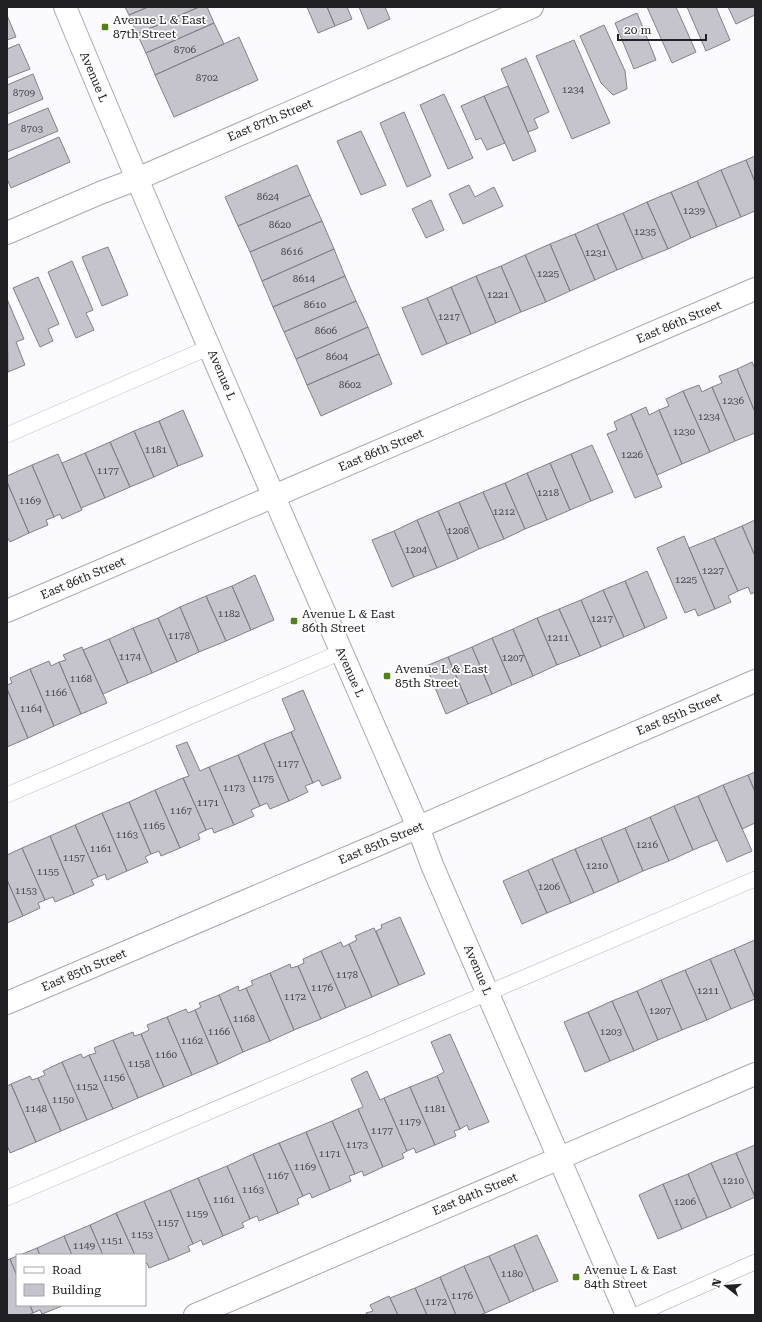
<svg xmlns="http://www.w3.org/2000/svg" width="762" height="1322" font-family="'Roboto Serif',serif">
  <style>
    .building { fill: #c5c3cc; stroke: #838088 }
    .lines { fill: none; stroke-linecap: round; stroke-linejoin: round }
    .service-casing { stroke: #aaa8b0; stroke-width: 16 }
    .minor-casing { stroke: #aaa8b0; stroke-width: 24 }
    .service { stroke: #fff; stroke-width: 15 }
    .minor { stroke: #fff; stroke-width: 22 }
    .poi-dot { fill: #538313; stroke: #fff; stroke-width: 1.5 }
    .labels { text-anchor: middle; stroke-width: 3.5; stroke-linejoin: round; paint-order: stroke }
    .number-label { font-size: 10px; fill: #4a494e }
    .poi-label { font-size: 12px; fill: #212024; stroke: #fff; text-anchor: start }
    .street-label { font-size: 12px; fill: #212024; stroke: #fff }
  </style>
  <rect width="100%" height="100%" fill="#fbfafe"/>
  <path class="building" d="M125 7H148L129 15Z
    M148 7H199L137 34 129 15Z
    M199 7H207L214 23 146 53 137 34Z
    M307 7H327L335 26 318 33Z
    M327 7H347L352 19 335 26Z
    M359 7H385L390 19 368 29Z
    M647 7H676L696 52 672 63Z
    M687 7H716L730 40 706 51Z
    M728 7H755V15L736 24Z
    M637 13 656 60 634 69 615 23Z
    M7 15 16 37 7 40Z
    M214 23 224 44 155 75 146 53Z
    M604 25 625 71 627 89 613 95 601 83 580 36Z
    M239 37 258 80 174 117 155 75Z
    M574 40 610 123 572 139 536 56Z
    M19 44 30 69 7 78V49Z
    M526 58 549 112 534 119 538 128 528 132 501 69Z
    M33 74 43 99 7 114V85Z
    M508 86 536 151 513 161 484 96Z
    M444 94 473 158 448 169 420 105Z
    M484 96 505 143 487 150 481 138 476 140 461 106Z
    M48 108 58 131 7 152V125Z
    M404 112 431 176 407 187 380 123Z
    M361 131 386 185 361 195 337 141Z
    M59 137 70 162 11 188 7 179V160Z
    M755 156V182L746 160Z
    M746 160 755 182V211L741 217 721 170Z
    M297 165 310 195 238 226 225 197Z
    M721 170 741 217 717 227 697 181Z
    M697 181 717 227 691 238 671 192Z
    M469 185 475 197 494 187 503 206 463 224 449 194Z
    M671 192 691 238 668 249 647 202Z
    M310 195 322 221 250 252 238 226Z
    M431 200 444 230 426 238 412 209Z
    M647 202 668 249 643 259 623 213Z
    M623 213 643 259 617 270 597 224Z
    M322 221 334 249 262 281 250 252Z
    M597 224 617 270 595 280 575 234Z
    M575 234 595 280 570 291 550 244Z
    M550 244 570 291 546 302 525 255Z
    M108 247 128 295 102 306 82 257Z
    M334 249 345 276 273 307 262 281Z
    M525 255 546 302 521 312 501 266Z
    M72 261 93 310 86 313 94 330 76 338 48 272Z
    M501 266 521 312 496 323 476 276Z
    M345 276 356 301 284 332 273 307Z
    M476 276 496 323 471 334 451 287Z
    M38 277 59 324 48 329 53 341 40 347 13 288Z
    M451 287 471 334 447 344 427 298Z
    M427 298 447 344 422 355 402 308Z
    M7 299 24 339 16 342 25 365 8 372Z
    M356 301 368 327 296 359 284 332Z
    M368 327 379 354 307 385 296 359Z
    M379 354 392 384 321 416 307 385Z
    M752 362 755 369V412L737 369Z
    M737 369 755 412V433L735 441 712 387 722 383 719 376Z
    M699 385 702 392 712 387 735 441 710 452 683 391Z
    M683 391 710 452 682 464 659 410 669 406 666 399Z
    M646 407 649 415 659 410 682 464 657 475 631 414Z
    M183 410 203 456 178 466 159 421Z
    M631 414 662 487 635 498 607 434 617 430 614 422Z
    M159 421 178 466 154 477 134 431Z
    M134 431 154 477 130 487 110 442Z
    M110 442 130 487 105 498 85 453Z
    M592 445 613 492 591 501 571 454Z
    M85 453 105 498 81 508 62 463Z
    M58 454 82 510 62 519 60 514 54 517 32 465Z
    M571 454 591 501 570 510 550 463Z
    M550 463 570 510 547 520 527 473Z
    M32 465 54 517 46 520 48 525 29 533 7 482V476Z
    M527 473 547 520 525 529 505 483Z
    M7 482 29 533 10 542 7 537Z
    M505 483 525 529 504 539 483 492Z
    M483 492 504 539 479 549 459 502Z
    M459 502 479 549 458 559 438 511Z
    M438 511 458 559 437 568 417 520Z
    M417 520 437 568 414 577 394 531Z
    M755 520V556L742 526Z
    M742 526 755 556V592L751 594 748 587 738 591 714 538Z
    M394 531 414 577 392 587 372 540Z
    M684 536 715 609 698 616 695 609 685 613 657 548Z
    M714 538 738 591 728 596 731 602 715 609 689 548Z
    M647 571 667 618 645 628 625 581Z
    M255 575 274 620 251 630 232 586Z
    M625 581 645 628 624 637 603 590Z
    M232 586 251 630 226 641 206 596Z
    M603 590 624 637 601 647 581 600Z
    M206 596 226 641 199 652 180 607Z
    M581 600 601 647 580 656 559 609Z
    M180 607 199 652 177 662 158 618Z
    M559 609 580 656 557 665 537 618Z
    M158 618 177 662 152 673 133 628Z
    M537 618 557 665 533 676 513 629Z
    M133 628 152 673 128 683 109 639Z
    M513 629 533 676 512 685 492 638Z
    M492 638 512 685 492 694 472 647Z
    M109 639 128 683 103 694 83 650Z
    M82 647 107 703 81 714 59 662 66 660 63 655Z
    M472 647 492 694 468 704 448 657Z
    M448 657 468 704 446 714 426 666Z
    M49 661 51 666 59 662 81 714 54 726 30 669Z
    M30 669 54 726 28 738 7 689V685L12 683 10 678Z
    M7 689 28 738 7 747Z
    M303 690 341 778 322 786 319 780 313 783 291 732 295 730 282 699Z
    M291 732 313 783 305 786 308 792 289 801 264 743Z
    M187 742 200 771 209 767 234 825 214 833 212 828 206 830 183 778 189 776 176 746Z
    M264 743 289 801 270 809 267 803 260 806 238 755Z
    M238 755 260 806 251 810 254 816 234 825 209 767Z
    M755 772V792L748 775Z
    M748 775 755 792V823L742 829 723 785Z
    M183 778 206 830 198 834 200 839 180 848 155 790Z
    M723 785 752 851 727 862 698 796Z
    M155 790 180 848 161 856 159 851 151 854 129 802Z
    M698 796 717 840 693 850 674 806Z
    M129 802 151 854 145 857 148 862 127 871 102 813Z
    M674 806 693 850 669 861 650 817Z
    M102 813 127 871 107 880 105 874 98 877 75 825Z
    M650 817 669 861 643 871 625 828Z
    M75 825 98 877 91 880 94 885 74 894 50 836Z
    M625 828 643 871 619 882 601 838Z
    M50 836 74 894 55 902 53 897 45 900 22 848Z
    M601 838 619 882 594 893 575 849Z
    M22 848 45 900 38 903 40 908 23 916 7 880V855Z
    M575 849 594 893 571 903 552 859Z
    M552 859 571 903 547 913 528 870Z
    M528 870 547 913 522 924 503 881Z
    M7 880 23 916 7 923Z
    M400 917 425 974 399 985 376 931 382 928 381 925Z
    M374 928 399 985 372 997 349 944 357 940 355 936Z
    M755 940V998L734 949Z
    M341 942 343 947 349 944 372 997 346 1008 321 951Z
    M734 949 755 999 731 1009 710 959Z
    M321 951 346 1008 321 1019 298 966 304 963 303 959Z
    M710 959 731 1009 707 1020 685 970Z
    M290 964 291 968 298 966 321 1019 294 1030 270 973Z
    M685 970 707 1020 682 1030 661 980Z
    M270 973 294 1030 270 1041 246 988 253 985 251 981Z
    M661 980 682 1030 658 1040 637 991Z
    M238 986 239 991 246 988 270 1041 243 1052 219 995Z
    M637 991 658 1040 634 1051 612 1001Z
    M219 995 243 1052 218 1064 195 1010 201 1007 199 1003Z
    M612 1001 634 1051 610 1061 588 1012Z
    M186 1009 188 1013 195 1010 218 1064 192 1075 167 1017Z
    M588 1012 610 1061 585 1072 564 1022Z
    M167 1017 192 1075 164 1087 141 1034 149 1030 147 1025Z
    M133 1032 134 1036 141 1034 164 1087 138 1098 113 1040Z
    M450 1034 489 1122 469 1130 467 1125 460 1129 437 1076 444 1072 431 1042Z
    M113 1040 138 1098 113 1109 89 1055 96 1053 94 1048Z
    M81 1054 83 1058 89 1055 113 1109 87 1120 62 1062Z
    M62 1062 87 1120 61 1131 38 1078 45 1075 43 1071Z
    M367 1071 380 1100 384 1098 407 1151 402 1154 404 1158 383 1167 358 1109 363 1107 351 1079Z
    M30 1076 32 1080 38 1078 61 1131 36 1142 11 1084Z
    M437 1076 460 1129 454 1131 456 1136 435 1145 410 1087Z
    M11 1084 36 1142 10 1153 7 1145V1086Z
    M410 1087 435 1145 416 1153 414 1148 407 1151 384 1098Z
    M358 1109 383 1167 364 1176 362 1171 355 1174 332 1121Z
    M332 1121 355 1174 349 1176 351 1181 330 1190 306 1132Z
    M306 1132 330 1190 312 1198 310 1193 303 1196 279 1143Z
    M279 1143 303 1196 297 1199 299 1204 278 1213 253 1154Z
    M755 1145V1197L736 1153Z
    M736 1153 755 1197 731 1208 711 1163Z
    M253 1154 278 1213 259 1221 257 1216 250 1219 227 1166Z
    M711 1163 731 1208 707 1218 688 1174Z
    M227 1166 250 1219 242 1223 244 1227 223 1236 198 1178Z
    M688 1174 707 1218 682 1229 663 1184Z
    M198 1178 223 1236 203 1245 201 1240 193 1244 170 1190Z
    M663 1184 682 1229 658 1239 639 1195Z
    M170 1190 193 1244 188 1246 190 1251 169 1260 144 1201Z
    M144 1201 169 1260 149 1268 147 1263 145 1264V1255H135L116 1213Z
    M116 1213 135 1255H103L90 1225Z
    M90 1225 103 1255H72L64 1236Z
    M537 1235 558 1281 534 1291 514 1245Z
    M64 1236 72 1255H40L37 1248Z
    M514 1245 534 1291 510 1302 489 1256Z
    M37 1248 40 1255H20Z
    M17 1256V1276L10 1259Z
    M489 1256 510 1302 485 1313 464 1266Z
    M10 1259 17 1276V1305H30L33 1313 28 1315H7V1260Z
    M464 1266 485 1313 480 1315H456L440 1277Z
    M440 1277 456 1315H427L415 1288Z
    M415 1288 427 1315H398L390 1298Z
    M389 1296 398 1315H367L366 1313 373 1311 370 1305Z
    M30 1305H61L62 1306 42 1314 40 1310 33 1313Z"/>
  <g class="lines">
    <defs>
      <path id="service" d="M7 435 210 347
        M7 795 341 652
        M7 1198 755 879
        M636 1315 755 1262"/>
      <path id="minor" d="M65 7C179 282 299 554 418 827L432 865 627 1315
        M7 233 100 193 137 179 532 7
        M7 611 755 289
        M7 1003 384 842 755 681
        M195 1315 755 1074"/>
    </defs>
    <use href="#service" class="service-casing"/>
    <use href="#minor" class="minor-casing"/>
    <use href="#service" class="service"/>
    <use href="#minor" class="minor"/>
  </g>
  <g class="poi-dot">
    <rect x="101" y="23" width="8" height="8" rx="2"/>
    <rect x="290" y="617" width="8" height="8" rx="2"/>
    <rect x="383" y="672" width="8" height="8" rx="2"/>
    <rect x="572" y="1273" width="8" height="8" rx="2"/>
  </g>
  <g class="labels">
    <g class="number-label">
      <text x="185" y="53">8706</text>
      <text x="207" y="81">8702</text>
      <text x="573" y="93">1234</text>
      <text x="24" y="96">8709</text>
      <text x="32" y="132">8703</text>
      <text x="268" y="200">8624</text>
      <text x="694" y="214">1239</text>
      <text x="280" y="228">8620</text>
      <text x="645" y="235">1235</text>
      <text x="292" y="255">8616</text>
      <text x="596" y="256">1231</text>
      <text x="548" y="277">1225</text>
      <text x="304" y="282">8614</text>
      <text x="498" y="298">1221</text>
      <text x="315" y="308">8610</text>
      <text x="449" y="320">1217</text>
      <text x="326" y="334">8606</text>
      <text x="337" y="360">8604</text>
      <text x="350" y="388">8602</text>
      <text x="733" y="404">1236</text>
      <text x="709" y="420">1234</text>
      <text x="684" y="435">1230</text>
      <text x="156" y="453">1181</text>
      <text x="632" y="458">1226</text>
      <text x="108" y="474">1177</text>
      <text x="548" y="496">1218</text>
      <text x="30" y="504">1169</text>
      <text x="504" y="515">1212</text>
      <text x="458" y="534">1208</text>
      <text x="416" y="553">1204</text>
      <text x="713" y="574">1227</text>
      <text x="686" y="583">1225</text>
      <text x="229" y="617">1182</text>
      <text x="602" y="622">1217</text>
      <text x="179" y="639">1178</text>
      <text x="558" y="641">1211</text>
      <text x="130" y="660">1174</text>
      <text x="513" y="661">1207</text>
      <text x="81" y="682">1168</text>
      <text x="56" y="696">1166</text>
      <text x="31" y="712">1164</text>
      <text x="288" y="767">1177</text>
      <text x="263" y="782">1175</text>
      <text x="234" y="791">1173</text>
      <text x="208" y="806">1171</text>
      <text x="181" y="814">1167</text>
      <text x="154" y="829">1165</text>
      <text x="127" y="838">1163</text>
      <text x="647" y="848">1216</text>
      <text x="101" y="852">1161</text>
      <text x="74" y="861">1157</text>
      <text x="597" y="869">1210</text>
      <text x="48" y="875">1155</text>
      <text x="549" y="890">1206</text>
      <text x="26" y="894">1153</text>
      <text x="347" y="978">1178</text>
      <text x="322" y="991">1176</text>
      <text x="708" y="994">1211</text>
      <text x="295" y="1000">1172</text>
      <text x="660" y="1014">1207</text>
      <text x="244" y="1022">1168</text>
      <text x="219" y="1035">1166</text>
      <text x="611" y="1035">1203</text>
      <text x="192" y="1044">1162</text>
      <text x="166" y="1058">1160</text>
      <text x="139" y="1067">1158</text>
      <text x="114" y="1081">1156</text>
      <text x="87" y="1090">1152</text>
      <text x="63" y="1103">1150</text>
      <text x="36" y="1112">1148</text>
      <text x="435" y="1112">1181</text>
      <text x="410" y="1125">1179</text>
      <text x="382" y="1134">1177</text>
      <text x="357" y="1148">1173</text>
      <text x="330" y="1157">1171</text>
      <text x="305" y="1170">1169</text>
      <text x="278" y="1179">1167</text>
      <text x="733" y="1184">1210</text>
      <text x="253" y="1193">1163</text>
      <text x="224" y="1203">1161</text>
      <text x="685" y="1205">1206</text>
      <text x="197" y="1217">1159</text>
      <text x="168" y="1226">1157</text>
      <text x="142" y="1238">1153</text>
      <text x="112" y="1244">1151</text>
      <text x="84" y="1249">1149</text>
      <text x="512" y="1277">1180</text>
      <text x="462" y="1299">1176</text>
      <text x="436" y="1305">1172</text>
    </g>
    <g class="poi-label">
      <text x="113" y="24">Avenue L &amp; East<tspan x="113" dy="14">87th Street</tspan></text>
      <text x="302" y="618">Avenue L &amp; East<tspan x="302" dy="14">86th Street</tspan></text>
      <text x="395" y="673">Avenue L &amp; East<tspan x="395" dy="14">85th Street</tspan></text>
      <text x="584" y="1274">Avenue L &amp; East<tspan x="584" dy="14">84th Street</tspan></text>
    </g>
    <g class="street-label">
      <text transform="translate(94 77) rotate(67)" y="4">Avenue L</text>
      <text transform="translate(270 120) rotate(-23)" y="4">East 87th Street</text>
      <text transform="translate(679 322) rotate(-23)" y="4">East 86th Street</text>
      <text transform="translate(222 375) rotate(67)" y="4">Avenue L</text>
      <text transform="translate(381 450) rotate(-23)" y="4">East 86th Street</text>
      <text transform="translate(83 578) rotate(-23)" y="4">East 86th Street</text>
      <text transform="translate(350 672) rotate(66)" y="4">Avenue L</text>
      <text transform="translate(679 714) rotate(-23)" y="4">East 85th Street</text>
      <text transform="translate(381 843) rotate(-23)" y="4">East 85th Street</text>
      <text transform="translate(84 970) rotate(-23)" y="4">East 85th Street</text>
      <text transform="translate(478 970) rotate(67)" y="4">Avenue L</text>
      <text transform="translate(475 1194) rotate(-23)" y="4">East 84th Street</text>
    </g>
  </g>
  <rect width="762" height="1322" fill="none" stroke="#212024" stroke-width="16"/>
  <rect x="16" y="1254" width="130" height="52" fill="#ffffff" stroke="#a6a6a7"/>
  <rect x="24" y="1267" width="20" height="6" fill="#ffffff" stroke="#a6a6a7"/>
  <text x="52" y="1274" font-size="12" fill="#212024">Road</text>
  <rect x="24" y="1284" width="20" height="12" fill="#c5c3cc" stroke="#a6a6a7"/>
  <text x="52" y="1294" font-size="12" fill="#212024">Building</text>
  <g transform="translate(726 1286) rotate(287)" stroke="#ffffff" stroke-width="3" paint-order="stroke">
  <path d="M0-3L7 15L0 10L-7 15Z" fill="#212024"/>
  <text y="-6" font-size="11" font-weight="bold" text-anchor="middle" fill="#212024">N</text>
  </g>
  <path d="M618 34v6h88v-6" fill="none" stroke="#212024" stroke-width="2"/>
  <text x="624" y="34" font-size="12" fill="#212024" stroke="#ffffff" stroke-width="3" paint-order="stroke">20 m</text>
</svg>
